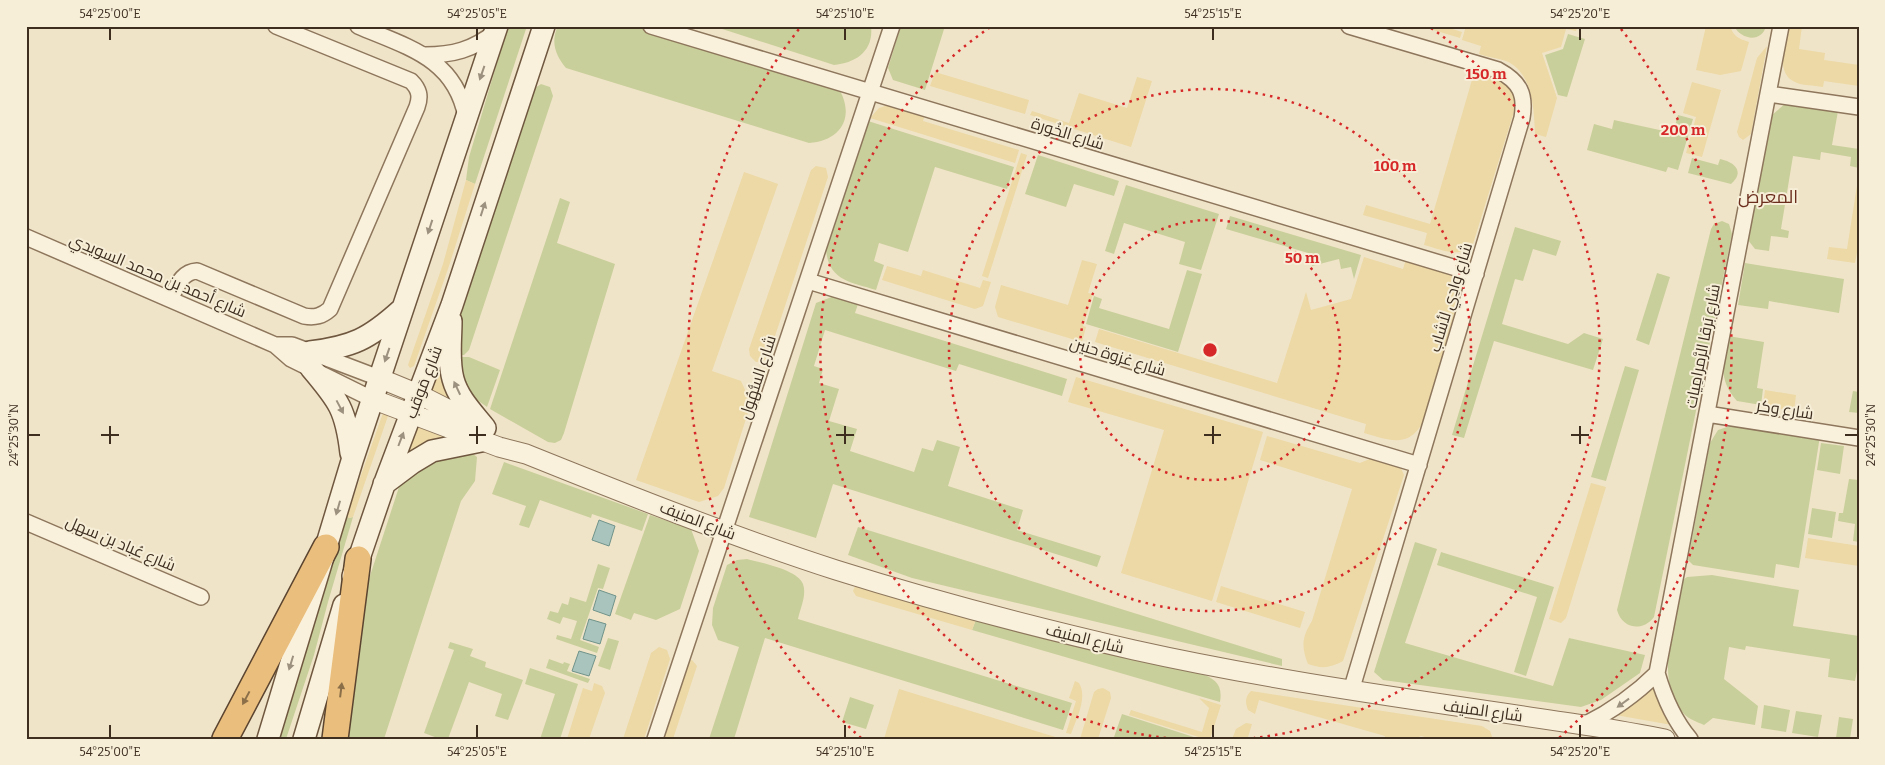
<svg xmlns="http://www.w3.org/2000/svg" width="1885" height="765" font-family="Bitter,Cairo,serif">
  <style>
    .green { fill: #c9cf9b }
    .sand { fill: #ecd9a5 }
    .water { fill: #a9c4bc; stroke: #6f938a }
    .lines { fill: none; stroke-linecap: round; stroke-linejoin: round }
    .minor-casing { stroke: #8d765c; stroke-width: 18 }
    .tertiary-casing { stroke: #8d765c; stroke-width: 21 }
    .secondary-casing { stroke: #6f573f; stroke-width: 24 }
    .trunk-casing { stroke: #5b4430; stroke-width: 28 }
    .minor { stroke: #faf1dc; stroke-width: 15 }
    .tertiary { stroke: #faf1dc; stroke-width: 19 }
    .secondary { stroke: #faf1dc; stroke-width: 21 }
    .trunk { stroke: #eabe7c; stroke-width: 25 }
    .oneway { fill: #9c907e }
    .oneway2 { fill: #8b6f49 }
    .ticks { fill: none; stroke: #3d2e20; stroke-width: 2 }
    .ring { fill: none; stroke: #d62828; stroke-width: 2.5; stroke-dasharray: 2.5 5 }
    .labels { text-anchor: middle; stroke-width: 4; stroke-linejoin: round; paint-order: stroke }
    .street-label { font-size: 16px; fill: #3d2e20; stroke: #f7eed8 }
    .neighbourhood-label { font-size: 18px; fill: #6b2e1e; stroke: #f7eed8 }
    .centre { fill: #d62828; stroke: #f7eed8; stroke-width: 2.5 }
    .ring-label { font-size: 15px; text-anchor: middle; font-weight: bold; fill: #d62828; stroke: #f7eed8; stroke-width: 4; stroke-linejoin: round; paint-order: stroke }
    .neatline { fill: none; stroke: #3d2e20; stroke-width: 2 }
    .ticks-label { font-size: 12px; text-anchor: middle; fill: #3d2e20 }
  </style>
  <rect width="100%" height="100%" fill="#f0e4c8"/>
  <path class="green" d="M508 26H527L475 184 466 180 469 157Z
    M558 26H654L837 86C856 114 843 141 809 143L566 68C556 56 550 42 558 26Z
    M713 26H871C874 51 856 63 834 65Z
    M901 26H945L925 90 893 80 888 68Z
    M1734 26H1766C1762 43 1741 40 1734 26Z
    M1568 34 1585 39 1567 97 1558 95 1545 55 1563 49Z
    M541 84 550 87 553 96 469 350 464 355H458L451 343 535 88Z
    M1786 103 1838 111 1832 145 1859 149V168L1850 166 1851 157 1821 152 1820 160 1793 156 1781 229 1789 231 1788 238 1771 236 1769 251 1755 249 1748 240 1772 115Z
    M1678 115 1693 119 1678 170 1668 167 1666 172 1587 150 1594 124 1612 129 1614 120 1673 133Z
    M868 121 1014 167 1007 189 935 167 908 252 879 243 874 261 884 265 876 290C851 282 829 281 826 250Z
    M1038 155 1119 181 1114 196 1074 184 1066 207 1025 194Z
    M1692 158 1718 165 1720 159C1735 162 1745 172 1731 184L1688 173Z
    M1126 185 1219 214 1201 270 1179 264 1185 242 1124 223 1114 254 1105 251Z
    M560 198 570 202 557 243 615 264 564 433 561 440 555 443 548 442 490 409Z
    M1230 216 1361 255 1354 279 1351 267 1341 269 1339 259 1312 266 1315 255 1226 229Z
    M1722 221 1729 224 1732 234 1654 617C1643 632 1622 629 1617 610L1711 229 1714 224Z
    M1515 227 1561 241 1556 256 1533 249 1523 281 1515 279 1502 324 1568 344 1584 333 1603 339 1593 370 1494 341 1464 438 1452 435Z
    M1745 263 1844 279 1839 313 1769 301 1768 309 1738 305Z
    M1187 270 1202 274 1178 352 1086 324 1094 296 1102 299 1099 308 1169 329Z
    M1657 273 1670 277 1649 345 1636 340Z
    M834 296 858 304 855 313 1067 379 1062 396 959 364 956 371 825 330 814 366 823 369 819 383 839 389 829 421 857 429 850 451 914 472 922 448 933 451 937 440 960 447 948 486 1023 510 1017 530 1101 556 1097 567 833 484 816 538 749 517 816 303Z
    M1728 336 1764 342 1757 388 1763 389 1761 405 1737 401C1717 378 1724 365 1728 336Z
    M454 357H469L500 370 487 407 463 390Z
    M1625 366 1639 370 1606 481 1591 477Z
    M1853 391 1859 392V413L1849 412Z
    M1736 424 1820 436 1799 568 1776 564 1774 578 1693 565 1688 560 1710 443 1718 430Z
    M1821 443 1844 446 1840 474 1817 470Z
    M466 449 477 457 475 481 461 501 384 739H342L367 585 399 487 420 464Z
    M504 462 648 514 642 531 592 514 591 518 540 500 529 528 519 525 526 506 492 494Z
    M1849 479 1859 480V542L1853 541 1855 524 1838 521 1839 513H1843Z
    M1812 508 1836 512 1832 538 1808 534Z
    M347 515 349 518 353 517 328 602 314 655 286 739H275Z
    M650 515 691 529 699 551 680 609 656 620 634 613 631 620 615 614Z
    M858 527 1282 659V666L912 578 848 555Z
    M1415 542 1437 549 1405 643 1553 686 1569 638 1645 655 1640 673 1601 700 1581 707 1383 680 1374 672Z
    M1441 552 1554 587 1526 676 1514 672 1537 597 1437 565Z
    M747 559C762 563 798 570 803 584 807 595 800 609 798 619L1072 703 1063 730 765 638 734 739H709L739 647 718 640 712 625 713 608 727 565 737 560Z
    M598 564 610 568 603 589 598 588 580 640 599 647 597 653 556 639 557 635 571 639 577 621 563 617 560 624 547 619 550 611 558 613 562 603 568 605 570 597 586 602Z
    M1712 575 1799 590 1793 626 1859 636V671H1857L1855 681 1828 677 1830 659 1746 646 1745 650 1729 647 1724 679 1758 706 1755 725 1713 718 1704 725C1697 722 1689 719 1684 714 1653 682 1675 619 1683 580L1687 577Z
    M977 617 1200 673C1215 679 1223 684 1220 702L972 630Z
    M608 638 619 641 610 670 598 666Z
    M450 642 473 649 470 656 486 662 485 667 523 680 508 720 495 716 502 694 469 682 448 739H440L424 733 454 650 448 648Z
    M549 659 563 664 564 662 570 664 567 671 590 679 588 683 546 668Z
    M530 668 578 684 560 739H540L555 694 525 684Z
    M850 697 874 705 866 729 842 722Z
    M1764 705 1790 710 1786 732 1761 728Z
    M1796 711 1822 715 1818 737 1792 733Z
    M1122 714 1200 739H1119L1114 737Z
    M1839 717 1853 719 1850 739 1836 738Z"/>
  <path class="sand" d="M1420 26H1443L1462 32 1460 38Z
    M1466 26H1578L1576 31 1566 29 1561 47 1542 53 1557 98 1546 137 1535 134C1534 110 1533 72 1506 61 1497 58 1487 57 1479 54L1481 46 1462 40Z
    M1706 26H1730C1733 36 1739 39 1749 42L1741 71 1720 75 1696 70Z
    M1789 26H1802L1799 49 1825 53 1824 60 1859 65V86L1824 81 1823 87C1814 85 1802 86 1795 82 1774 73 1786 42 1789 26Z
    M1767 46 1751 134 1743 140 1739 137 1737 132 1757 58Z
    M935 72 1029 100 1025 114 930 86Z
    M1474 73 1508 83 1517 102 1472 247C1457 258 1440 249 1424 245L1427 233 1363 215 1366 205 1430 224Z
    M1137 77 1152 81 1131 147 1030 115 1032 111 1069 123 1079 93 1127 108Z
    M1692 82 1721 90 1702 157 1686 153 1696 117 1683 113Z
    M891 104 925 114 923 121 1019 150 1015 163 870 118 879 108Z
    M1021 153 1027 155 988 278 982 276Z
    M816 166 826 168 828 177 768 357 763 361 756 362 750 356 749 349 811 170Z
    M744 172 778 184 712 371 741 381 751 403 724 488 718 496 699 502 636 480Z
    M1859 173V242L1855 263 1827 259 1829 247 1847 249Z
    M466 180 475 184 449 266 414 366 410 368 408 365 443 264Z
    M1364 257 1403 269 1406 259 1448 271 1458 279 1460 293 1423 422C1408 449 1389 440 1364 433L1366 424 1095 342 1099 329 1277 383 1306 292 1311 310 1351 299Z
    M1082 260 1097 264 1088 293 1093 294 1083 326 1086 327 1082 342 998 317 995 307 1001 285 1068 305Z
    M887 266 921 276 923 270 980 288 983 280 991 282 983 306 975 309 882 280Z
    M440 359 450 399 429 391Z
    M1076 377 1263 432 1212 601 1121 573 1164 430 1068 402Z
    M1765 390 1796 395 1794 411 1763 406Z
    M383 413 387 414 388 416 353 517 348 518 347 515Z
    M417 420 453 435 404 454Z
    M1267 436 1360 463 1377 456 1399 464 1404 475 1343 661C1330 668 1322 669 1308 664 1301 646 1302 637 1312 621L1352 489 1260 460Z
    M1591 483 1606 487 1566 618 1561 623 1549 619Z
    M1808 538 1859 546V566L1805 558Z
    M856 584 977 617 972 630 856 596 853 591Z
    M1221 586 1305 612 1300 628 1216 602Z
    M659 647 667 650 670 659 644 739H623L651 653Z
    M692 660 697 666 673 739H661L689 661Z
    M1651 679 1672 725 1610 714Z
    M1075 681 1079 683C1088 698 1076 719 1071 734L1066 733 1076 701 1069 698Z
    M594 683 602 686 605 693 589 739H567L583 688 592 691Z
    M1103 688 1110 692 1111 698 1098 739H1080L1094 692 1098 689Z
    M899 689 1062 739H884Z
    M1251 691 1482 726 1490 731 1493 739H1433L1421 736 1414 739H1384L1385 736 1259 700 1255 714 1248 710C1245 702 1245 697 1251 691Z
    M1199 698 1221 705 1210 739H1205L1129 715 1131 710 1202 732 1209 708Z
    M1246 723 1252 724 1248 737 1252 739H1232L1236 729Z"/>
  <path class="water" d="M599 520 615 526 609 546 592 540Z
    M599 590 616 596 610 616 593 610Z
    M589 619 606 624 600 644 583 639Z
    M579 651 596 656 589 676 572 671Z"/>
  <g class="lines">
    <defs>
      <path id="minor" d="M358 26C407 47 455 58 466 117
        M651 26 1476 274
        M1349 26 1498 70C1520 82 1526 94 1522 118L1351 691
        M425 55C452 55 473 50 495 32
        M1769 94 1859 107
        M26 237 275 345H292L300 348 379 378
        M808 281 1419 465
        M170 299C177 287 181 272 197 271L304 316C315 318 322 316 330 309L417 107C421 96 419 89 411 81L276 26
        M275 345 291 359 372 399
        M1707 414 1859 438
        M26 522 201 597
        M1584 725C1612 711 1635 695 1657 673
        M655 739 892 26
        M1690 739C1673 719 1664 697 1657 673L1781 26"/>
      <path id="tertiary" d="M379 378 418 394 485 428
        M372 399 499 447 526 454C628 495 731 536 836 570 934 601 1034 627 1134 650 1282 683 1433 702 1584 725 1611 729 1638 734 1665 739"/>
      <path id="secondary" d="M451 321C451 339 448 361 453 379 458 398 473 413 485 428
        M310 352C352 347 369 339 401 310
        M311 368C339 401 346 410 351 453
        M384 484 412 463 432 451 481 441
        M353 576 384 485 452 305 544 26
        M268 739 352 461 497 26
        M304 739 344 605"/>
      <path id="trunk" d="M225 739 326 547
        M335 739 358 559"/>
    </defs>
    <use href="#minor" class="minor-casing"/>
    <use href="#tertiary" class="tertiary-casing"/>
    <use href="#secondary" class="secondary-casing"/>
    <use href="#trunk" class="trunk-casing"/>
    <use href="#minor" class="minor"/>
    <use href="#tertiary" class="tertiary"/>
    <use href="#secondary" class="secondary"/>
    <use href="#trunk" class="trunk"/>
  </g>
  <defs><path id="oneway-solid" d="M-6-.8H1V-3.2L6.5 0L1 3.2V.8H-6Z" transform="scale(1.25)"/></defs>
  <g class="oneway">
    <use href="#oneway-solid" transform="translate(482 73) rotate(109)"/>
    <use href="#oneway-solid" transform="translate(483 209) rotate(-72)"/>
    <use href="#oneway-solid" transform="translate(430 227) rotate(108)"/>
    <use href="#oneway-solid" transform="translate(387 355) rotate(109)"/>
    <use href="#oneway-solid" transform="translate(457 388) rotate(-115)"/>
    <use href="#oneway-solid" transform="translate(340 407) rotate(62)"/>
    <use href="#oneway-solid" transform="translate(401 439) rotate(-69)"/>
    <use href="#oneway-solid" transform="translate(338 508) rotate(106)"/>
    <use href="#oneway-solid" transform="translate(291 663) rotate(107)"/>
    <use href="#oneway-solid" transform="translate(1623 703) rotate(144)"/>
  </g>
  <g class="oneway2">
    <use href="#oneway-solid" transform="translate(341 690) rotate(-83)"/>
    <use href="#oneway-solid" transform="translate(246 698) rotate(118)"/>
  </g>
  <path class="ticks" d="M110 28V40M477 28V40M845 28V40M1213 28V40M1580 28V40M110 426V444M477 426V444M845 426V444M1213 426V444M1580 426V444M28 435H40M101 435H119M469 435H486M836 435H854M1204 435H1221M1571 435H1589M1845 435H1858M110 725V738M477 725V738M845 725V738M1213 725V738M1580 725V738"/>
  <g class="ring">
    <circle cx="1210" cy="350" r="130"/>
    <circle cx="1210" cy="350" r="261"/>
    <path d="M1166 738A391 391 0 0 1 989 28M1431 28A391 391 0 0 1 1254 738"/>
    <path d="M861 738A522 522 0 0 1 799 29M1621 29A522 522 0 0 1 1559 738"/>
  </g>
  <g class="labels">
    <g class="street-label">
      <text transform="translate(1068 133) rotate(17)" y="6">شارع الخُورة</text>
      <text transform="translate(158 275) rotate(23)" y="6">شارع أحمد بن محمد السويدي</text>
      <text transform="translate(1450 297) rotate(-73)" y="6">شارع وادِي لأشاب</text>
      <text transform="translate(1702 346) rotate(-79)" y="6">شارع بَرقا الرَّمرامِيات</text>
      <text transform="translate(1118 356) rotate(17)" y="6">شارع غزوة حنين</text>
      <text transform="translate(757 377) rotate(-72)" y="6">شارع السُّهُول</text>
      <text transform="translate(423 382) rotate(-69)" y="6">شارع مَوقب</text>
      <text transform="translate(1785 409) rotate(9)" y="6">شارع وكر</text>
      <text transform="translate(698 520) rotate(21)" y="6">شارع المنيف</text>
      <text transform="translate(121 543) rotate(23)" y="6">شارع عُباد بن سهل</text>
      <text transform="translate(1085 638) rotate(14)" y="6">شارع المنيف</text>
      <text transform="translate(1483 710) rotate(8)" y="6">شارع المنيف</text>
    </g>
    <g class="neighbourhood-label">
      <text x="1768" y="203">المعرض</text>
    </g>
  </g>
  <circle cx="1210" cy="350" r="8" class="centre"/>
  <g class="ring-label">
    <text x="1486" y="79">150 m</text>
    <text x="1683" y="135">200 m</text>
    <text x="1395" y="171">100 m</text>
    <text x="1302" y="263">50 m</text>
  </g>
  <rect width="1885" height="765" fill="none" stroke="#f7eed8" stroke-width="55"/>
  <rect x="28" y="28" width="1830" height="710" class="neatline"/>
  <g class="ticks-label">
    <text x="110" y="18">54°25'00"E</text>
    <text x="477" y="18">54°25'05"E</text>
    <text x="845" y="18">54°25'10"E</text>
    <text x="1213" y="18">54°25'15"E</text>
    <text x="1580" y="18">54°25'20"E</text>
    <text transform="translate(14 435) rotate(-90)" y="4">24°25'30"N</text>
    <text transform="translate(1871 435) rotate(-90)" y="4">24°25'30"N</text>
    <text x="110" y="756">54°25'00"E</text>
    <text x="477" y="756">54°25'05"E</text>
    <text x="845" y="756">54°25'10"E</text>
    <text x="1213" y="756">54°25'15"E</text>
    <text x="1580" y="756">54°25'20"E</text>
  </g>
</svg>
